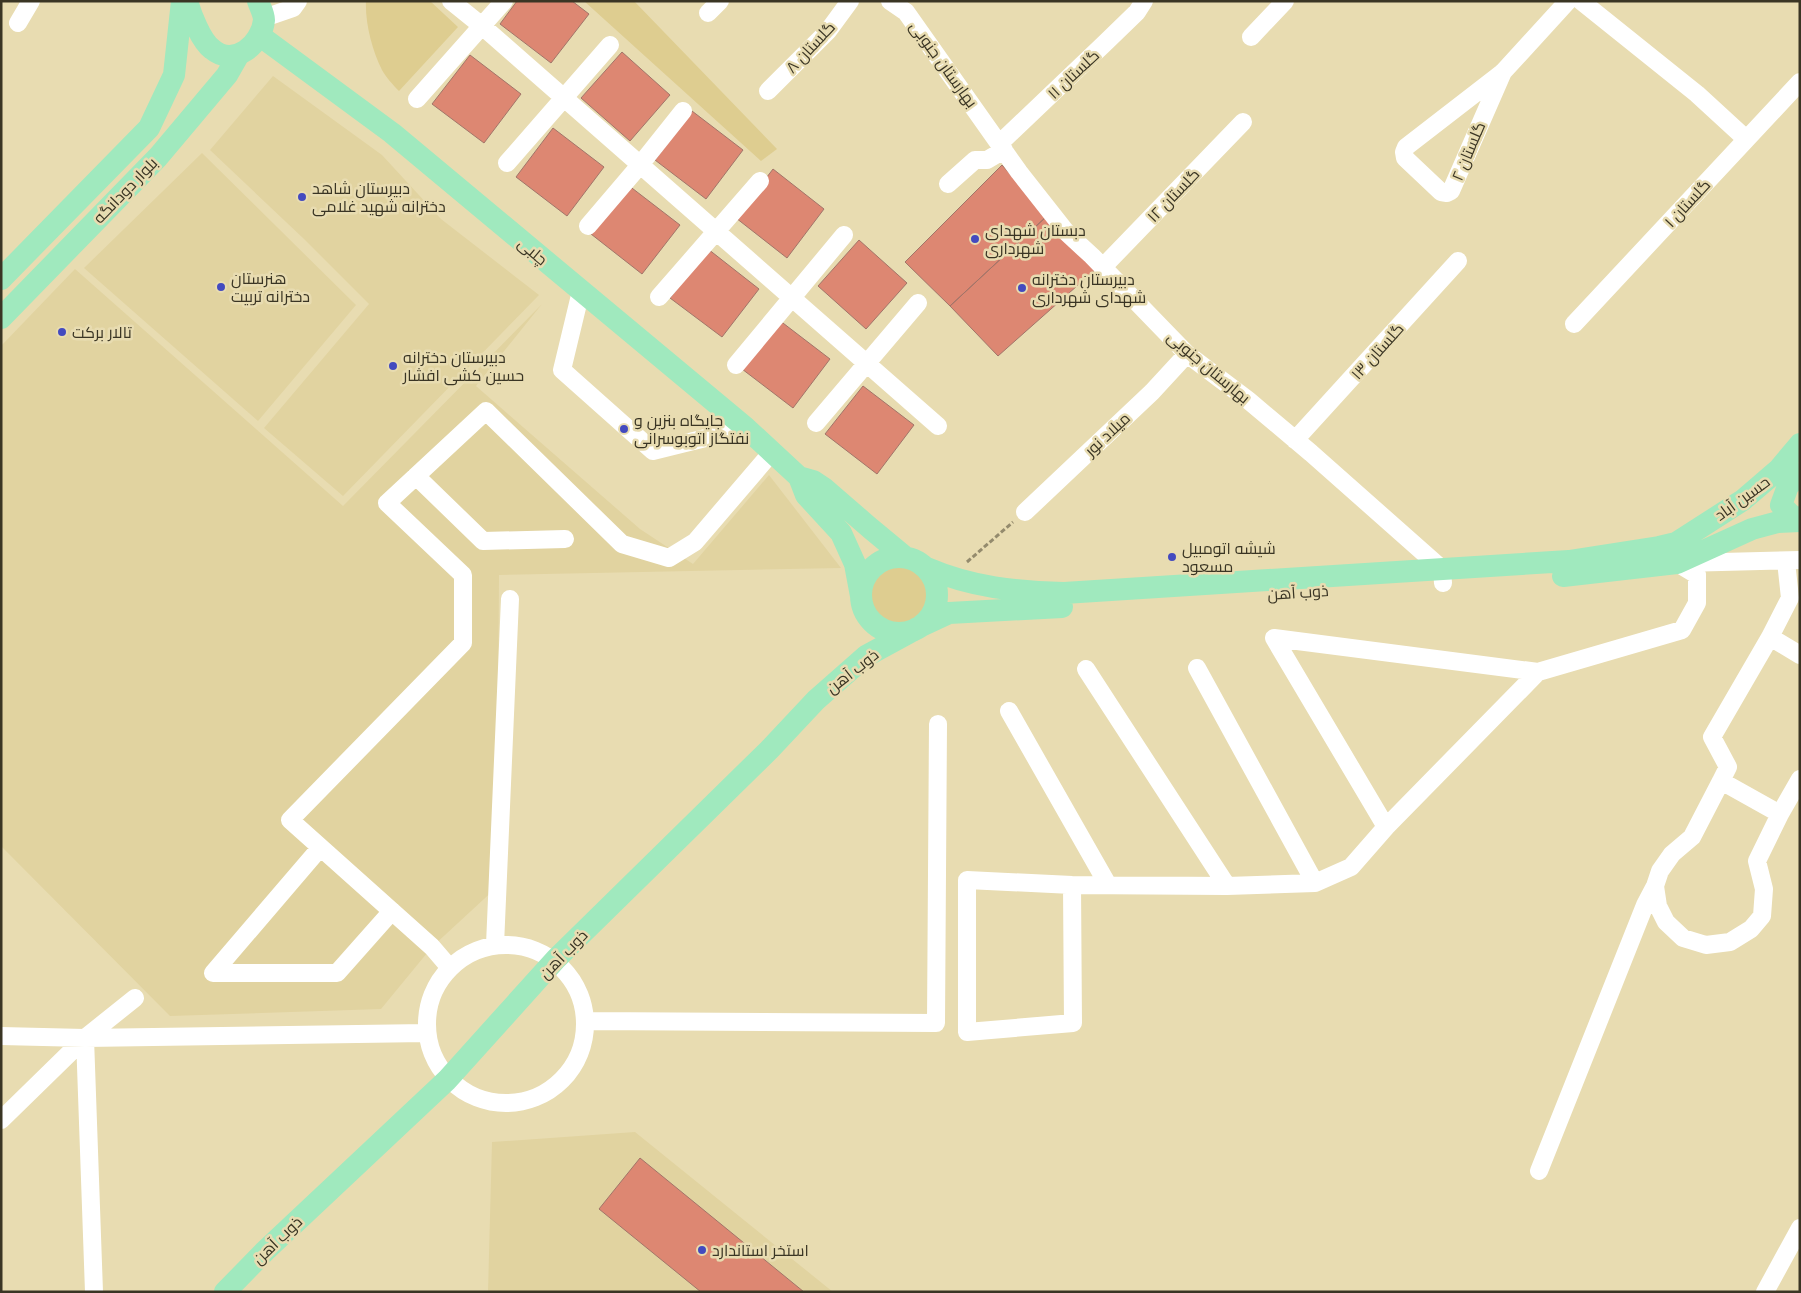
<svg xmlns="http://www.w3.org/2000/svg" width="1801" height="1293" font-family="'Times New Roman',Cairo,serif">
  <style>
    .built { fill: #e1d3a0 }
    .green { fill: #decd90 }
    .building { fill: #dd8772; stroke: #a17569 }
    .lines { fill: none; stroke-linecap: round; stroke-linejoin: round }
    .path { stroke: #948b6d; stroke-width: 3; stroke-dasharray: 5 2.5; stroke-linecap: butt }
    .minor { stroke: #fff; stroke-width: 18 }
    .major { stroke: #a0e9be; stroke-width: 22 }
    .poi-dot { fill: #434abf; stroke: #e8dcb1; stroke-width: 2 }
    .labels { text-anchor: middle; stroke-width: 5; stroke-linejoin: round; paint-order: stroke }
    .street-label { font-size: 16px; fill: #3a3524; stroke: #e8dcb1 }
    .poi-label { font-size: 16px; fill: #3a3524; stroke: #e8dcb1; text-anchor: start }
  </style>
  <rect width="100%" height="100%" fill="#e8dcb1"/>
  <path class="built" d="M273 76 382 155 441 219 539 295 343 496 264 428 369 304 304 239 210 150Z
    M202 153 356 305 258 421 84 268Z
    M75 269 343 506 542 304 476 386 640 529 693 564 769 475 841 568 499 575 497 887 432 947 381 1009 170 1016 1 846V346Z
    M635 1132 833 1292H488L492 1142Z"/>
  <path class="green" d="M366 1H430L458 27 399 91C393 85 386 77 382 70 372 50 365 23 366 1Z
    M584 1H634L777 149 761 161Z
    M900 561C927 566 936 584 929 610 921 615 912 624 903 628 899 629 892 628 888 626 864 617 857 581 881 567 887 563 893 562 900 561Z"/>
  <path class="building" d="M517 1H572L589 14 551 63 500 24Z
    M622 52 670 95 630 141 581 98Z
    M470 55 521 94 484 143 432 104Z
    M692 111 743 150 706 199 655 160Z
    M553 128 604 167 567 216 516 177Z
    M1002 165 1047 216 950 306 905 262Z
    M773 169 824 209 787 258 736 218Z
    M628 185 680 225 642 274 591 234Z
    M1047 216 1095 270 998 356 950 306Z
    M859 240 907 283 866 329 818 286Z
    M708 249 759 289 722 337 670 298Z
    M779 320 830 359 793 408 742 369Z
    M863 386 914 425 877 474 825 434Z
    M640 1158 804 1292H701L599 1209Z"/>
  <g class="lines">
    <path class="path" d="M967 562 1013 522"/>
    <path class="minor" d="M451 1 482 26 938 426
      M890 1 906 12 1019 172 1067 233 1092 256 1187 354 1248 400 1311 453 1442 569 1443 583
      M1581 1 1697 94 1746 139
      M708 13 720 1
      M264 18 293 8 298 1
      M18 23 31 1
      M1251 37 1285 1
      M1503 72 1451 191 1447 193 1441 192 1405 158 1404 152 1406 147 1503 72 1568 1
      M768 91 828 31 850 1
      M417 99 504 1
      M999 144 1104 44 1137 12 1144 1
      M507 163 610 45
      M948 184 975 160H987L1004 150
      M588 226 640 165 683 111
      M1103 267 1243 122
      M581 291 562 370 653 451 746 428
      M659 297 760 181
      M1574 324 1800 82
      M736 365 844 235
      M816 423 918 303
      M1295 440 1458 261
      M416 476 483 541 565 539
      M1025 512 1152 392 1187 354
      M1786 561 1790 598 1770 637 1712 737 1728 767 1721 781 1780 814 1800 779
      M1682 563 1800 560
      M1770 637 1800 655
      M1274 638 1538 672
      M1274 638 1386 827
      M1197 668 1315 883
      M1086 669 1227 886
      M1009 711 1108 885
      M1721 781 1692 837 1672 854 1660 871 1655 886 1658 906 1666 922 1683 938 1706 945 1730 942 1751 929 1762 916 1764 889 1757 861 1780 814
      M320 848 213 973H337L392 911
      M1072 885 1073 1023 967 1032V880L1072 885 1227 886 1315 883 1351 867 1386 827 1538 672 1682 630 1697 603V575L1677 563
      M427 1024a79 79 0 1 1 158 0a79 79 0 1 1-158 0Z
      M495 945 510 599
      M450 968 432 947 290 820 463 643V575L387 503 486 411 622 544 669 558 695 542 772 452
      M586 1021 936 1023 938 724
      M1 1036 85 1038 426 1033
      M85 1038 94 1292
      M1 1120 85 1038 135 998
      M1539 1171 1645 905 1655 886
      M1765 1292 1800 1228"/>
    <path class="major" d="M187 1C191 15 201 41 212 49 234 68 262 44 264 20 264 14 260 7 258 1
      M259 35 392 133 746 428 799 477 806 495 841 533 855 564 861 596
      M1 279 149 128 174 75 182 1
      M1 318 158 157 227 75 239 54
      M1800 474 1788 486 1781 505 1792 516 1800 518
      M799 477 813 481 825 489 870 528 905 557
      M861 595a38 38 0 1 1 76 0a38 38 0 1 1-76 0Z
      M927 568C971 587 1017 592 1064 593L1569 561 1659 547 1676 543 1743 500 1779 469 1800 444
      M1563 576 1677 563 1752 529 1778 522 1800 521
      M921 626 949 613 1062 607
      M225 1292 265 1251 447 1080 556 959 769 750 816 700 866 656 912 631"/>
  </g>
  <g class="poi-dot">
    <circle cx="302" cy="197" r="5"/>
    <circle cx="975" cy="239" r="5"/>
    <circle cx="221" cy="287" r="5"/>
    <circle cx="1022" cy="288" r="5"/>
    <circle cx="62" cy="332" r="5"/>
    <circle cx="393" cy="366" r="5"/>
    <circle cx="624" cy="429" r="5"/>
    <circle cx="1172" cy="557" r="5"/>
    <circle cx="702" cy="1250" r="5"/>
  </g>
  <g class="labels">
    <g class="street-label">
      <text transform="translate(810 47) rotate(-47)" y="6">گلستان ۸</text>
      <text transform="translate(944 64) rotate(54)" y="6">بهارستان جنوبی</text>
      <text transform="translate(1073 74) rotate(-43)" y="6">گلستان ۱۱</text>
      <text transform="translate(1468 151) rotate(-67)" y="6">گلستان ۲</text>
      <text transform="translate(125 190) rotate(-46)" y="6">بلوار دودانگه</text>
      <text transform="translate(1173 195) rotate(-46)" y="6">گلستان ۱۲</text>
      <text transform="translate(1687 203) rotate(-47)" y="6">گلستان ۱</text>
      <text transform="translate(533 251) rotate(40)" y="6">چلبی</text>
      <text transform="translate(1377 351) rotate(-48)" y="6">گلستان ۱۳</text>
      <text transform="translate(1209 367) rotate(40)" y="6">بهارستان جنوبی</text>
      <text transform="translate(1107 434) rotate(-43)" y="6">میلاد نور</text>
      <text transform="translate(1742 498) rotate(-36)" y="6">حسین آباد</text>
      <text transform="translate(1298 592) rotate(-4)" y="6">ذوب آهن</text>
      <text transform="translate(852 671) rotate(-38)" y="6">ذوب آهن</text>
      <text transform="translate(563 954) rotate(-46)" y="6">ذوب آهن</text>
      <text transform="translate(277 1240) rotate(-44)" y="6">ذوب آهن</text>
    </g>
    <g class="poi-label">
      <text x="312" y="194">دبیرستان شاهد<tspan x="312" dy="18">دخترانه شهید غلامی</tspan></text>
      <text x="985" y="236">دبستان شهدای<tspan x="985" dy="18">شهرداری</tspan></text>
      <text x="231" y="284">هنرستان<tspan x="231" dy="18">دخترانه تربیت</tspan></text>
      <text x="1032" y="285">دبیرستان دخترانه<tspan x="1032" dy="18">شهدای شهرداری</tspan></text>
      <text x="72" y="338">تالار برکت</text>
      <text x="403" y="363">دبیرستان دخترانه<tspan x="403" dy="18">حسین کشی افشار</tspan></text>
      <text x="634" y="426">جایگاه بنزین و<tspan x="634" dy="18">نفتگاز اتوبوسرانی</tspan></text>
      <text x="1182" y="554">شیشه اتومبیل<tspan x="1182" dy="18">مسعود</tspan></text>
      <text x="712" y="1256">استخر استاندارد</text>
    </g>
  </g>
  <rect width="1801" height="1293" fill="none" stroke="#3a3524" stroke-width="5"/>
</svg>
